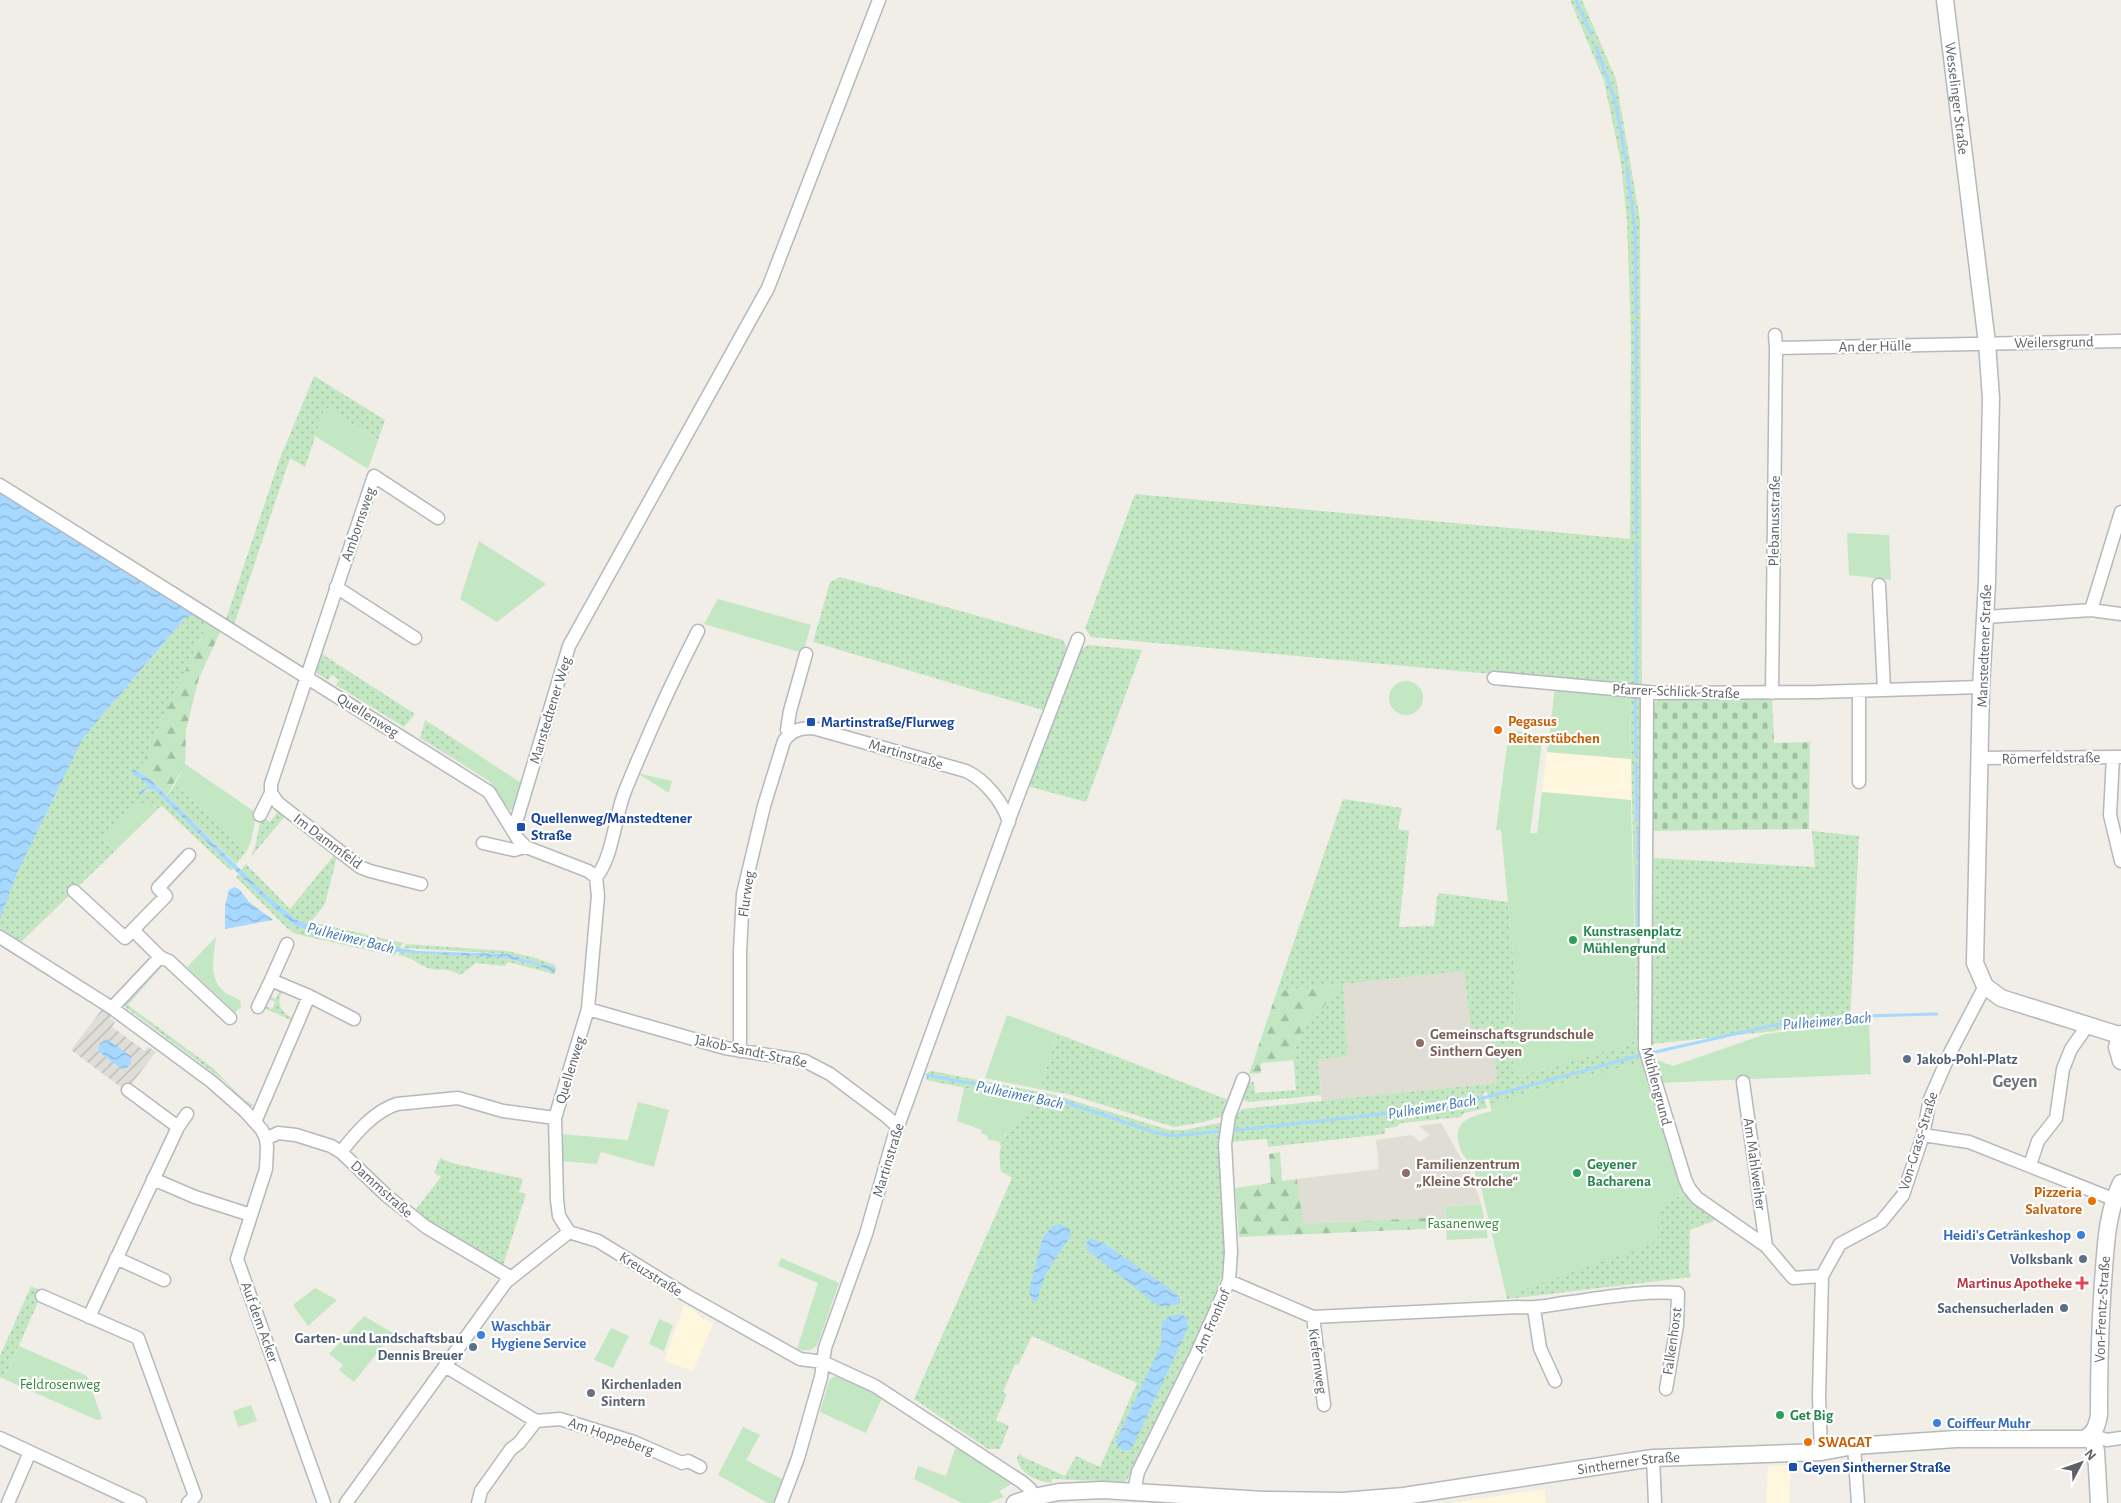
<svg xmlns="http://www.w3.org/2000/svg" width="2121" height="1503" font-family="'Alegreya Sans',sans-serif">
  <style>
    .commercial { fill: #fef7dd }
    .industrial { fill: url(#industrial-furrows) }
    .education { fill: #e0ddd4 }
    .grass { fill: url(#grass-dots) }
    .forest { fill: url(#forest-firs) }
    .cemetery { fill: url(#cemetery-stones) }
    .green { fill: #c3e7c3 }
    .water { fill: url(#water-waves) }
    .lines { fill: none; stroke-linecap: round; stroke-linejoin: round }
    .stream { stroke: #a7d8ff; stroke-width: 3 }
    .minor-casing { stroke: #b6b8bd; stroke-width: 15 }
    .tertiary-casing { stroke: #b6b8bd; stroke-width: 19 }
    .minor { stroke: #fff; stroke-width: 12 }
    .tertiary { stroke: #fff; stroke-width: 16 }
    .transit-dot { fill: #1a4fb4; stroke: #fff; stroke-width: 2 }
    .food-dot { fill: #e8710a; stroke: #fff; stroke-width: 2 }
    .leisure-dot { fill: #2e9e5b; stroke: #fff; stroke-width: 2 }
    .education-dot { fill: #8d6e63; stroke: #fff; stroke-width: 2 }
    .service-dot { fill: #5c6f8a; stroke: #fff; stroke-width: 2 }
    .shop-dot { fill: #3f7fe0; stroke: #fff; stroke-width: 2 }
    .health-dot { fill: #e0444e; stroke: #fff; stroke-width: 2 }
    .worship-dot { fill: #6b7280; stroke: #fff; stroke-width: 2 }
    .labels { text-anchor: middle; stroke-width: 4.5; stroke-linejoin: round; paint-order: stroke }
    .street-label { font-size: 15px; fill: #5e6267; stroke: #fff }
    .food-label { font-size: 15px; font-weight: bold; fill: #c56008; stroke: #fff; text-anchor: start }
    .transit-label { font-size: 15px; font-weight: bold; fill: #164399; stroke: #fff; text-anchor: start }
    .leisure-label { font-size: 15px; font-weight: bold; fill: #27864d; stroke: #fff; text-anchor: start }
    .education-label { font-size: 15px; font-weight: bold; fill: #785e54; stroke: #fff; text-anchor: start }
    .service-label { font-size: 15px; font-weight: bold; fill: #4e5e75; stroke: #fff; text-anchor: end }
    .park-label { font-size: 15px; fill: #35863a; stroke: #fff }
    .shop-label { font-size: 15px; font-weight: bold; fill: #366cbe; stroke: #fff; text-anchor: start }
    .health-label { font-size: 15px; font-weight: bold; fill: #be3a42; stroke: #fff; text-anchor: end }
    .worship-label { font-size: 15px; font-weight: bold; fill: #5b616d; stroke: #fff; text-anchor: start }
    .water-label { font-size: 16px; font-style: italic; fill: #4278b2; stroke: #fff }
    .quarter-label { font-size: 18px; font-weight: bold; fill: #6f7379; stroke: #fff }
  </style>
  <defs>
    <pattern id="industrial-furrows" width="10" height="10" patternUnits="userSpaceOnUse" patternTransform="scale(1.25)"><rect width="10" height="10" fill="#dfddd8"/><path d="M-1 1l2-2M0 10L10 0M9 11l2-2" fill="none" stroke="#b8b7b3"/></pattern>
    <pattern id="grass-dots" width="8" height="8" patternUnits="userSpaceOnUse" patternTransform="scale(1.25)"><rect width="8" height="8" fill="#c3e7c3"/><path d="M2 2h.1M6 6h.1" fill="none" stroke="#a2bfa2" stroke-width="1.8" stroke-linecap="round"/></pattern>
    <pattern id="forest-firs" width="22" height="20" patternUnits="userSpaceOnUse" patternTransform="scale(1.25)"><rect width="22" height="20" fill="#c3e7c3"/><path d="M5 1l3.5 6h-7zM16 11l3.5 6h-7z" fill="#a2bfa2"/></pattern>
    <pattern id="cemetery-stones" width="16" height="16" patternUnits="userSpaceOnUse" patternTransform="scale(1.25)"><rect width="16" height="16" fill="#c3e7c3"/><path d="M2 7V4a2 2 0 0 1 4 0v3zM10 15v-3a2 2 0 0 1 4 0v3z" fill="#a2bfa2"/></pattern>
    <pattern id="water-waves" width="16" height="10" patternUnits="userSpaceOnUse" patternTransform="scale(1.25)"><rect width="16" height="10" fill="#a7d8ff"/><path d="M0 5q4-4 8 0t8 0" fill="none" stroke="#8bb3d2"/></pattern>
  </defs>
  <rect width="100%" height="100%" fill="#f0eee6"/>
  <path class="commercial" d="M1547 752 1631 759V800L1542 792Z
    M684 1305 691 1308 702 1318 712 1322 713 1324 693 1371 664 1361Z
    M1768 1466H1791L1789 1503H1766Z
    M1545 1489 1546 1503H1452L1476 1499Z"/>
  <path class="industrial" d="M103 1008 112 1014 110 1018 115 1022 112 1027 145 1051 148 1047 156 1052 126 1091 71 1050Z"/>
  <path class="education" d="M1465 971 1471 1028 1492 1026 1497 1083 1322 1102 1318 1060 1348 1056 1343 984Z
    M1441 1123 1461 1158 1469 1168 1481 1204 1445 1207V1217L1302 1224 1297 1179 1379 1169 1376 1140 1412 1135 1420 1142 1430 1135 1419 1126Z"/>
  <path class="grass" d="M1570 0H1582L1616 79 1640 220 1642 688 1091 637 1085 628 1135 494 1630 539 1631 337 1627 221 1621 163 1604 81Z
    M314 376 385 420 378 440 325 407 305 467 290 458 233 628 225 622 279 461Z
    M840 577 1063 640 1068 650 1046 711 813 642 830 582Z
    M197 615 208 622 140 771 138 772 133 769 152 786 144 788 138 794 154 789 234 867 231 871 162 806 158 809 152 803 102 839 115 851 20 943 0 932V667L101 717 187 616Z
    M1088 645 1142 650 1086 802 1027 786 1077 652Z
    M319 652 415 714 404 727 336 685 339 680 332 675 328 680 313 671Z
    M1630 695 1642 696 1640 1040H1637V1048H1640L1644 1061 1490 1104 1487 1092 1483 1093 1487 1108 1464 1113 1461 1117 1401 1123 1396 1127 1385 1128V1134L1268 1147 1267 1139 1230 1142 1234 1118 1242 1109 1497 1083 1492 1027 1471 1029 1464 971 1343 984 1348 1056 1318 1060 1321 1095 1248 1102 1241 1099 1247 1083 1254 1082 1255 1093 1296 1090 1293 1055 1302 1029 1310 1016 1321 1012 1328 1000 1342 984 1277 991 1343 799 1402 808 1398 829 1409 831 1399 927 1434 926 1437 898 1439 893 1508 902 1514 966 1513 1078 1628 1045 1637 1039Z
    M425 720 465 746 456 760 420 738Z
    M175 784 246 852 236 864 167 796Z
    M278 811H281L286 815 250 858C258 845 257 830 262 816L270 822Z
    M1812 831 1859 836 1850 1023 1651 1044 1654 858 1815 867Z
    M335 854 337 856 325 904 311 922 403 943 400 948 298 921 266 895 241 870 246 864 290 909Z
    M239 873 263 898 295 926 397 952 394 956 296 934 288 929 236 877Z
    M406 944 507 951 536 958 555 965 556 968 507 954 403 948Z
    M400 952 506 958 533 964 555 972 554 974 508 962 505 966 476 963 460 975C444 966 440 972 428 968 416 964 413 957 398 955Z
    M165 963 128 1005 214 1069 244 1100 256 1106H249L223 1080 124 1006Z
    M273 987 283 991C275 1005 282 1013 294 1019L293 1021 264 1008 265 1006 272 1009 275 1002 268 999 269 996 276 999 279 992 272 989Z
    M1058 1034 1231 1101 1226 1115 1204 1122 1174 1127 1068 1094 1039 1089Z
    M932 1071 1055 1095 1169 1130H1185L1224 1122V1270L1204 1327 1127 1480 1123 1482 1052 1479 1051 1483C1036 1481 1020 1474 1017 1458L1020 1453 1023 1457 1065 1476 1076 1456 1100 1467 1137 1383 1032 1336 1018 1365 1015 1364 1003 1392 1007 1394 996 1420 1009 1426 1000 1449H988L914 1399 1012 1178 1001 1171C994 1134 1014 1125 1039 1103L926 1080 928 1072Z
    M440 1158 452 1163 523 1179 519 1192 526 1194 503 1265 444 1234 414 1212 441 1177 434 1173Z
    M1687 1192 1688 1195 1716 1220 1690 1230 1689 1269 1691 1277 1507 1299 1506 1294H1512L1657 1214 1662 1205Z
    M31 1286 43 1291 4 1379 0 1377V1356Z"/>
  <path class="forest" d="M208 622 221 630 199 678 186 730 185 764 167 795 150 779 138 773Z
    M1343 984 1328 1000 1321 1012 1310 1016 1302 1029 1293 1055 1294 1060 1261 1063V1073L1249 1074 1277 991Z
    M1280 1152 1282 1181 1297 1179 1303 1224 1445 1217 1446 1228 1239 1237 1235 1188 1271 1183 1269 1154Z"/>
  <path class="cemetery" d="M1662 698H1772L1774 743 1810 742 1809 829 1653 831 1652 704Z"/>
  <path class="green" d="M325 407 378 440 368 469 315 436Z
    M1847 533 1889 535 1891 580 1849 575Z
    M479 541 546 584 497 622 460 599Z
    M718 599 811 625 803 653 704 624Z
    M1389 698a17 17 0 1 1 34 0a17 17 0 1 1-34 0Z
    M1555 688 1630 695 1631 759 1547 752Z
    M1509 730 1543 735 1530 833H1537L1542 792 1631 800 1637 1039 1628 1045 1513 1078 1514 966 1501 830H1496Z
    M465 746 521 783 513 810H509L489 781 456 760Z
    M185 764 258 814C252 826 254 840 246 852L175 784Z
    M637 773 672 781 669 793Z
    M133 803H152L158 809 115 851 102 839Z
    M216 937C214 955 208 976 223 991 228 996 236 996 240 1001L241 1007 235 1012 187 967Z
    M1007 1015 1058 1034 1039 1089 985 1078Z
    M1869 1021 1871 1074 1659 1083 1652 1058 1673 1066 1766 1034Z
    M1644 1061 1687 1192C1656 1208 1657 1206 1658 1241L1512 1294H1506L1481 1187C1475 1181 1476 1172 1472 1165 1469 1161 1465 1158 1462 1153 1449 1122 1468 1117 1492 1111L1490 1104Z
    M964 1088 1039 1103 1005 1134 1001 1145H999L1000 1142 987 1139 988 1136 981 1133 982 1130 957 1121Z
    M638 1102 669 1110 654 1167 601 1152 597 1164 561 1161V1134L628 1140Z
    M1481 1204 1488 1238 1447 1240 1445 1207Z
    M781 1258 839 1283 818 1343C813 1352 805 1351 797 1349L818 1283 778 1266Z
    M315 1288 337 1300 308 1326 293 1305Z
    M364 1316 393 1333 354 1382 339 1370 343 1365 329 1354Z
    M659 1319 673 1325 664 1351 649 1344Z
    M611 1328 629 1336 613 1368 594 1360Z
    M19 1346 87 1376 102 1419 97 1420 4 1379Z
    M835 1376 870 1391 882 1398 866 1433 820 1412 829 1380Z
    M251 1405 257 1421 238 1427 233 1411Z
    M743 1427 760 1435 746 1460 782 1479 773 1503H768L718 1475Z
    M956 1446 1012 1484 999 1491 1004 1497 988 1503H962L914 1479 918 1466 946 1476Z"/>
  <path class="water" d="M0 491 197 615 186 617 83 738 17 873 0 919Z
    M133 769 150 779 266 895 298 921 400 948 418 951 507 954 556 968 555 972 533 964 506 958 397 952 295 926 263 898 154 789 146 790 140 795 138 793 144 788 151 786 131 773Z
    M234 887 239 889 249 902 273 920 225 929V906L229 890Z
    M107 1039 131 1056V1063L127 1068 122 1069 98 1051 100 1043Z
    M1060 1224 1069 1228 1071 1236C1057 1257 1041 1275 1038 1301L1033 1302 1030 1295V1287L1043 1237 1053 1226Z
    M1091 1238 1108 1246 1173 1291 1180 1298V1304L1164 1307 1157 1305 1086 1249V1243Z
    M1181 1314 1188 1319 1187 1330 1131 1450H1122L1118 1447 1116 1441 1161 1345 1162 1322 1169 1316Z"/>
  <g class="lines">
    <path class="stream" d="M1576 0 1591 34
      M1596 47 1615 100 1626 161
      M1627 168 1635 229 1636 314
      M1636 534V321
      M1636 687V543
      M1635 696 1636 757
      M1636 763 1637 821
      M1638 859V830
      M1638 866V926
      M1651 1053 1779 1024 1863 1016 1937 1014
      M927 1075 1059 1100 1157 1133 1173 1136 1223 1131
      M1229 1131 1454 1106 1645 1054"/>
    <defs>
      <path id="minor" d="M1776 348 2121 341
        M0 485 489 792 518 839 526 847 588 871 596 877 598 896 588 1009 555 1118 557 1200 559 1216 569 1232
        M1879 585 1884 690
        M336 587 415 638
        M2091 610 2121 512
        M1985 617 2091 610 2121 614
        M1494 678 1658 693 1817 692 1981 687
        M1647 693 1645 1048 1685 1179 1689 1188 1697 1198 1766 1246 1793 1278 1822 1276
        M1772 693 1776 348 1775 335
        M790 733 787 730 790 711 806 654
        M2113 757 2110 815 2121 861
        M1981 758 2121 757
        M1859 782V691
        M260 815 271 793
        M514 829 569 646 768 288 879 0
        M483 843 514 850 526 847
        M596 877C613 858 615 815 625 791 647 737 671 683 698 631
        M421 884 370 871 360 867 278 803 271 793V784L374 476 438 518
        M74 891 125 938 166 896 158 888 189 855
        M133 930 160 957 169 961 230 1018
        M0 937 112 1008 212 1082 245 1111 262 1130 266 1139 267 1147 266 1169 237 1259 324 1503
        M271 980 287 944
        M258 1007 271 980 309 996
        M112 1008 160 957
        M588 1009 725 1048 805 1061 830 1074 886 1116 898 1127
        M740 1051V952L743 894 764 806 784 741C791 730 801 728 813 728L966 771C985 780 1003 802 1009 822
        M1743 1082 1766 1246
        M128 1090 178 1127
        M255 1122 309 996 354 1019
        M1923 1135 1969 1142 2113 1199
        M266 1139 278 1133 296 1135 331 1146 341 1152 387 1196 426 1227 510 1277
        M341 1152C355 1134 374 1111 397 1104L458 1098 503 1111 555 1118
        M2030 1165 2038 1141 2056 1118 2063 1069 2071 1049 2083 1032 2085 1024
        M153 1179 195 1197 251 1215
        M569 1232 598 1241 686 1295 800 1359 823 1362 875 1386 1022 1482 1030 1489 1033 1497
        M116 1258 164 1280
        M1229 1281 1313 1317 1518 1307C1538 1309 1552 1304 1571 1302 1608 1297 1641 1291 1678 1293L1677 1325 1666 1389
        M42 1296 138 1338 195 1496 188 1503
        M1534 1309 1540 1348 1555 1381
        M89 1317 178 1127 187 1114
        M1313 1317 1324 1405
        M445 1366 536 1421 560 1419 634 1442 682 1463 688 1461 700 1467
        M2091 1435 2107 1440 2121 1438
        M0 1438 140 1503
        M1854 1446 1858 1503
        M1821 1452 1819 1396 1822 1276 1840 1244 1881 1222 1903 1195 1923 1135 1930 1099 1951 1051 1985 986
        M1653 1458 1655 1503
        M1134 1491 1138 1472 1196 1355 1229 1281 1231 1252 1225 1144 1229 1116 1243 1079
        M8 1503 30 1452
        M346 1503 506 1282 569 1232
        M478 1503 481 1491 511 1449 519 1443 536 1421
        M781 1503 798 1458 821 1377 825 1348 866 1234 893 1140 1013 809 1078 639"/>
      <g id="tertiary">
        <path id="s1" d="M1945 0 1987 343 1991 398 1987 583 1981 687 1975 963 1985 986 2001 998 2119 1035"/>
        <path d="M2121 1034 2117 1047 2121 1061"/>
        <path d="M2091 1435 2096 1451 2099 1503"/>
        <path id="s2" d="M1015 1503 1033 1497 1059 1492 1103 1490 1263 1500 1343 1501 1404 1496 1653 1458 1821 1452 1854 1446 1956 1439H2084C2095 1433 2097 1426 2099 1415 2099 1366 2100 1318 2104 1269 2106 1239 2108 1211 2121 1183"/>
      </g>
    </defs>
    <use href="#minor" class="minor-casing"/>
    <use href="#tertiary" class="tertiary-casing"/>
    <use href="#minor" class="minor"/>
    <use href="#tertiary" class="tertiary"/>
  </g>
  <g class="transit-dot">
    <rect x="806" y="717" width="10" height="10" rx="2.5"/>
    <rect x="516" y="822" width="10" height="10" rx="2.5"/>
    <rect x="1788" y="1462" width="10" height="10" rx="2.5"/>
  </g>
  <g class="food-dot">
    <circle cx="1498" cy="730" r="5"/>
    <circle cx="2092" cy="1201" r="5"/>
    <circle cx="1808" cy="1442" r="5"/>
  </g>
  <g class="leisure-dot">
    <circle cx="1573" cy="940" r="5"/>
    <circle cx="1577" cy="1173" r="5"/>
    <circle cx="1780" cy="1415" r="5"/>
  </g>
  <g class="education-dot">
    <circle cx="1420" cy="1043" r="5"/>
    <circle cx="1406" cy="1173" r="5"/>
  </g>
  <g class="service-dot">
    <circle cx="1907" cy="1059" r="5"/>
    <circle cx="2083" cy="1259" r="5"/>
    <circle cx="2064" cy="1308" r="5"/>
    <circle cx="473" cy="1347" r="5"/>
  </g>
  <g class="shop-dot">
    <circle cx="2081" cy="1235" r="5"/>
    <circle cx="481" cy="1335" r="5"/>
    <circle cx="1937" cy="1423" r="5"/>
  </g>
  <path class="health-dot" d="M2079.5 1275.5h5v5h5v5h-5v5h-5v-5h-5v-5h5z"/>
  <circle class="worship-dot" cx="591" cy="1393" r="5"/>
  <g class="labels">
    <g class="street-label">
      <text dy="5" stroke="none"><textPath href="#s1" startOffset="99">Wesselinger Straße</textPath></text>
      <text transform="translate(2054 342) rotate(-1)" y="5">Weilersgrund</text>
      <text transform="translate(1875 346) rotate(-1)" y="5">An der Hülle</text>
      <text transform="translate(1774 521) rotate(-89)" y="5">Plebanusstraße</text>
      <text transform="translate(358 524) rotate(-71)" y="5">Ambornsweg</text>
      <text transform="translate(1984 646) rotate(-88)" y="5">Manstedtener Straße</text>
      <text transform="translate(1676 691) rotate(2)" y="5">Pfarrer-Schlick-Straße</text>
      <text transform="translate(550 710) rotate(-73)" y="5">Manstedtener Weg</text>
      <text transform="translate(368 715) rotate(32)" y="5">Quellenweg</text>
      <text transform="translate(906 754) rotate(16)" y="5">Martinstraße</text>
      <text transform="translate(2051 758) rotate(-1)" y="5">Römerfeldstraße</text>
      <text transform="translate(328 841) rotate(37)" y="5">Im Dammfeld</text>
      <text transform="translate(746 894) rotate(-82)" y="5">Flurweg</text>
      <text transform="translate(751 1051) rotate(12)" y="5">Jakob-Sandt-Straße</text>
      <text transform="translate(570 1070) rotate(-73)" y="5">Quellenweg</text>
      <text transform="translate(1657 1086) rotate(75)" y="5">Mühlengrund</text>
      <text transform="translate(1918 1141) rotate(-73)" y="5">Von-Grass-Straße</text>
      <text transform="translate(888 1160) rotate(-73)" y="5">Martinstraße</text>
      <text transform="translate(1755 1164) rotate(82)" y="5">Am Mahlweiher</text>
      <text transform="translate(382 1189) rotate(42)" y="5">Dammstraße</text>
      <text transform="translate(651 1274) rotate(32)" y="5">Kreuzstraße</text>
      <text dy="5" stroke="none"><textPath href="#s2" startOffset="1210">Von-Frentz-Straße</textPath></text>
      <text transform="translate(1212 1321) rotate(-66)" y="5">Am Fronhof</text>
      <text transform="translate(260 1322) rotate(70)" y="5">Auf dem Acker</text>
      <text transform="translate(1672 1341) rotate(-82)" y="5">Falkenhorst</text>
      <text transform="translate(1318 1361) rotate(82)" y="5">Kiefernweg</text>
      <text transform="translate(611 1436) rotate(19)" y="5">Am Hoppeberg</text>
      <text dy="5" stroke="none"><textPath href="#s2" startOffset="618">Sintherner Straße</textPath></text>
    </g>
    <g class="food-label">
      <text x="1508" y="726">Pegasus<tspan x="1508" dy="17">Reiterstübchen</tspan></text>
      <text x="2082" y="1197" text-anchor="end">Pizzeria<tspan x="2082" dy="17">Salvatore</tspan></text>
      <text x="1818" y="1447">SWAGAT</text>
    </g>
    <g class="transit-label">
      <text x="821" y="727">Martinstraße/Flurweg</text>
      <text x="531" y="823">Quellenweg/Manstedtener<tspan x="531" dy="17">Straße</tspan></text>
      <text x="1803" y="1472">Geyen Sintherner Straße</text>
    </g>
    <g class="leisure-label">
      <text x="1583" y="936">Kunstrasenplatz<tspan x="1583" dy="17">Mühlengrund</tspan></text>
      <text x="1587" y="1169">Geyener<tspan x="1587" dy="17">Bacharena</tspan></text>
      <text x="1790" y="1420">Get Big</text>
    </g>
    <g class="education-label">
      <text x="1430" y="1039">Gemeinschaftsgrundschule<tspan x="1430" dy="17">Sinthern Geyen</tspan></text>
      <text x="1416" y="1169">Familienzentrum<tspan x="1416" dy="17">„Kleine Strolche“</tspan></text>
    </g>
    <g class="service-label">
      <text x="1917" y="1064" text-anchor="start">Jakob-Pohl-Platz</text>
      <text x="2073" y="1264">Volksbank</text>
      <text x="2054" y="1313">Sachensucherladen</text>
      <text x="463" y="1343">Garten- und Landschaftsbau<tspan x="463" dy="17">Dennis Breuer</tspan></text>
    </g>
    <g class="park-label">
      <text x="1463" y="1228">Fasanenweg</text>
      <text x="60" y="1389">Feldrosenweg</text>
    </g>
    <g class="shop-label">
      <text x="2071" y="1240" text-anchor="end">Heidi's Getränkeshop</text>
      <text x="491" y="1331">Waschbär<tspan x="491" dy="17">Hygiene Service</tspan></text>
      <text x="1947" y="1428">Coiffeur Muhr</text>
    </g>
    <g class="health-label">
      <text x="2072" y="1288">Martinus Apotheke</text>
    </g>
    <g class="worship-label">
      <text x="601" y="1389">Kirchenladen<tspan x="601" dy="17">Sintern</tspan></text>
    </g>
    <g class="water-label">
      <text transform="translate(351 937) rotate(14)" y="6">Pulheimer Bach</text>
      <text transform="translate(1827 1020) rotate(-5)" y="6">Pulheimer Bach</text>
      <text transform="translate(1020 1094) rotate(12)" y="6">Pulheimer Bach</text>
      <text transform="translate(1432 1106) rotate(-9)" y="6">Pulheimer Bach</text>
    </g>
    <g class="quarter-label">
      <text x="2015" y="1087">Geyen</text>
    </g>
  </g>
  <g transform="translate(2081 1463) rotate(49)" stroke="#ffffff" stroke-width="4" paint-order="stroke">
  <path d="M0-4L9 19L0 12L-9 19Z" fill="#5e6267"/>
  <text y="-8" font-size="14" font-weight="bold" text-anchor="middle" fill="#5e6267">N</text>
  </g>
</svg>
